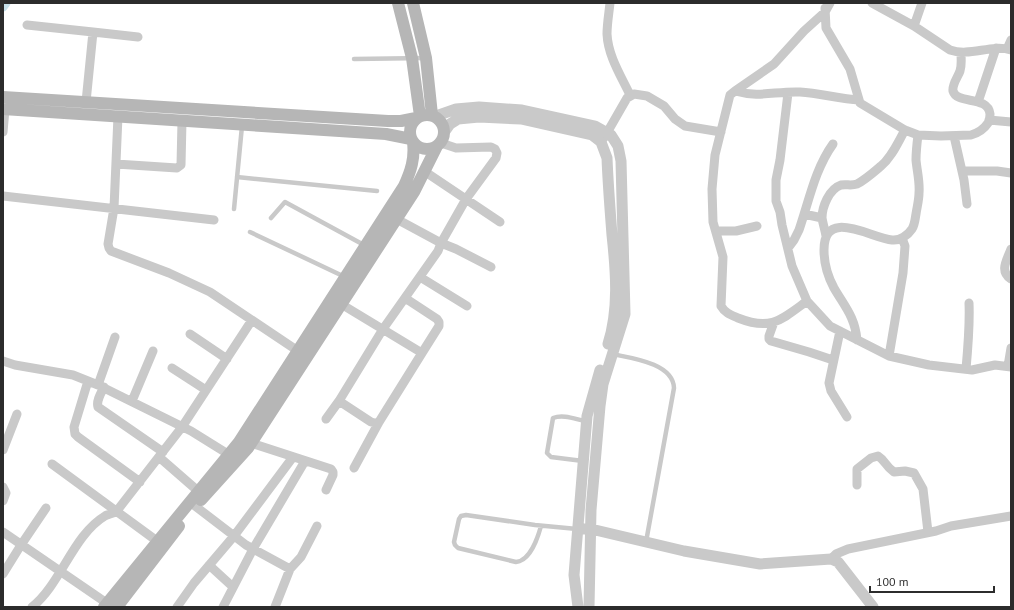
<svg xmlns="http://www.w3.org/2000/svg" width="1014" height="610" font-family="'PT Sans',sans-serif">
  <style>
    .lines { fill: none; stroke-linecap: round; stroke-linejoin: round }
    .canal { stroke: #c6e0ea; stroke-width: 9 }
    .service { stroke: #c9c9c9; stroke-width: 4.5 }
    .minor { stroke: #c9c9c9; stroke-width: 9 }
    .tertiary { stroke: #c9c9c9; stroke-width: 11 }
    .secondary { stroke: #b6b6b6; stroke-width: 12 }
  </style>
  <rect width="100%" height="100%" fill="#fff"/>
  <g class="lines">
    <path class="canal" d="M3 7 6 3"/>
    <path class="service" d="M354 59 426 58
      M237 177 377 191
      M234 209 242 126
      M271 218 285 202 364 245
      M250 232 345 277
      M612 354C631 358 673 363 674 388L646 542
      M583 461 551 457 547 453 553 418C563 414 575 419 585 421
      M541 526C538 537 530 561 516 562L458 548 455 545 454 542 459 519 461 516 466 515 535 525 577 529"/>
    <path class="minor" d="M610 3C609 13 607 24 607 34 608 56 621 76 630 95
      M872 3 914 26 950 50C970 57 991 44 1011 50
      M825 8 826 28 850 69 860 103 905 130 918 135 941 136 971 135C978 133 984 129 988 123 990 120 990 117 990 114 988 95 957 105 953 91 952 84 958 77 960 71 962 65 961 59 961 53
      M27 25 93 32 86 102
      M914 26 922 3
      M93 32 138 37
      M1007 49 1011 40
      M735 91C760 98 775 91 800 92 820 93 839 99 859 100
      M788 93 780 160 776 180V201L780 212 782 225 792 266 807 301 830 326 889 356 929 365 972 370 995 365 1011 367
      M978 102 996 48
      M118 116 114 208 108 244 109 248 111 251 169 273 210 292 298 351
      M989 120 1011 122
      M3 132 5 109
      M954 136 964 180 967 204
      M604 138 627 98 634 94 647 96 664 106 675 119 685 126 721 132
      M441 143 456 148 491 147 495 149 497 153 496 158 466 199 441 243 456 249 491 267
      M116 164 177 168 181 165 182 121
      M424 171 500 222
      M962 171H997L1011 173
      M3 196 214 220
      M804 214 822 218
      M716 231H736L757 226
      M826 236C825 230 823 224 822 218 822 207 829 189 841 185 847 184 851 186 857 184 865 180 874 172 881 166 892 157 898 142 905 130
      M788 248 794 240 799 230C809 201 815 169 833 144
      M1011 249C1007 260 999 271 1011 279
      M420 277 467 306
      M405 298 437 319 439 322V326L422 353
      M807 301C781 320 771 331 738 318 731 315 725 313 721 306L723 257 713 222 712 189 715 155 730 95 735 91 774 64 804 31 825 12 830 3
      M774 322 769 336V339L771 341 809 352 833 360
      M840 331 829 383 831 391 847 417
      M190 334 227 359
      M857 340C855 317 845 307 834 288 828 277 824 262 824 250 824 207 871 238 892 240 900 241 908 235 912 229 915 224 915 219 916 214 917 207 919 200 919 193 920 182 917 171 916 160 916 152 917 143 918 135
      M889 356 903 273 905 246 902 238
      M3 361 15 365 73 375 98 385 191 431 228 454
      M1008 366 1011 348
      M172 368 206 390
      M966 369C968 347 970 325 969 303
      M88 381 74 427 75 434 78 437 140 482
      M98 385 115 337
      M104 387C101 393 96 401 98 407L163 452
      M132 401 153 351
      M339 401 371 422 375 423 379 422 422 353 341 304
      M326 419 339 401 383 329 438 251 441 243 391 216
      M251 443 331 469 333 472V475L326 490
      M3 450 17 414
      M159 457 198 491
      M52 464 157 541
      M354 468 379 422
      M857 485V469L871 458 878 456C886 461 885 466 894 472L905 471 914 473 923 489 928 532
      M3 487 6 493 3 501
      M191 500 195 506 246 545 290 569 275 607
      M3 532 111 606
      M831 559 836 554 848 549 936 531 951 526 1011 516
      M209 565 233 587
      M290 569 301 557 317 526
      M3 574 21 545 46 508
      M32 607C61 584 73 535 105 516 108 514 113 513 116 512L182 427 252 320
      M177 607 194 583 234 536 293 457
      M223 607 253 549 305 461"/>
    <path class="tertiary" d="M436 116 456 109 479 107 522 110 595 126 611 135 618 146 621 161 625 314 603 384 600 406 591 510 589 607
      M445 131 450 124 458 119 479 117 521 119 592 135 601 142 607 158C608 184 610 209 612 235 616 272 619 309 608 344
      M584 529H591L684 551 760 564 831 559 838 562 873 607
      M578 607 574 575 587 416 600 370"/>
    <path class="secondary" d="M398 3 412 58 420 116
      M413 3 426 58 432 115
      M3 97 388 121H401L416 118
      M3 109 386 134 411 139
      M410 132a17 17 0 1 1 34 0a17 17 0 1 1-34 0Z
      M201 500 248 448 414 192 437 146
      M104 607 239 442 404 186C411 171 415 158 413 142
      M117 607 179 526"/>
  </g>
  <rect width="1014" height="610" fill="none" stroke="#2c2c2c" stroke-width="8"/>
  <path d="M870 586v6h124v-6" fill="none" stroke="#2c2c2c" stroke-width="2"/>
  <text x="876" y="586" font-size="12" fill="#2c2c2c" stroke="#ffffff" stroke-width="3" paint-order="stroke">100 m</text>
</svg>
